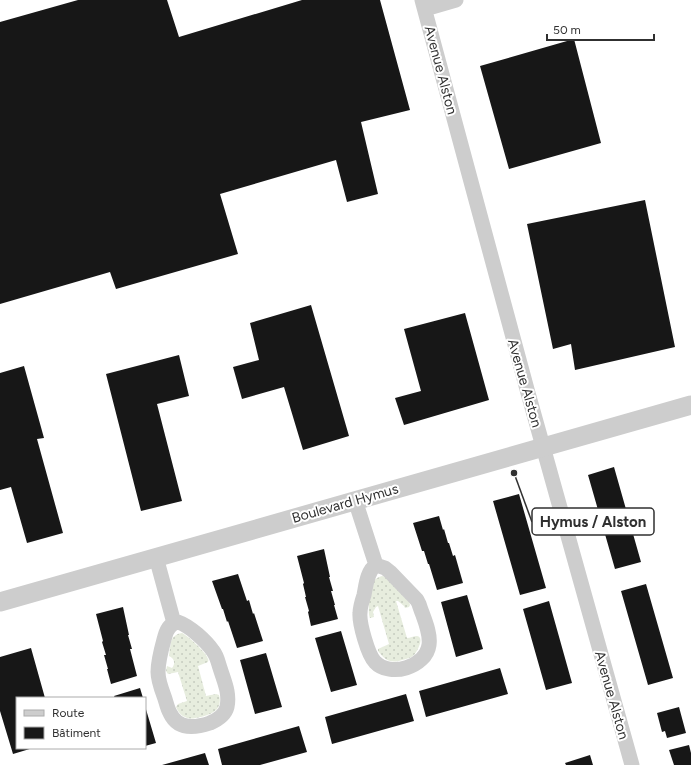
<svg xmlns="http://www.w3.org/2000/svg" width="691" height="765" font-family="Figtree,sans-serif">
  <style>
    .grass { fill: url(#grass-dots) }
    .building { fill: #171717 }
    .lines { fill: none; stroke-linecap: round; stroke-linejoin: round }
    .minor { stroke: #cdcdcd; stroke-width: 15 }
    .tertiary { stroke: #cdcdcd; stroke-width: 19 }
    .labels { text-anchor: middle; stroke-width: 4; stroke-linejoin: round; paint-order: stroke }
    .street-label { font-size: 14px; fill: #303030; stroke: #fff }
    .leader { fill: none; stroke: #303030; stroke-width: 1.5 }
    .callout-dot { fill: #303030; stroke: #fff; stroke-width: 1.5 }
    .callout { fill: #fff; stroke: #303030; stroke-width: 1.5 }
    .callout-label { font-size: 15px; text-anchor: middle; font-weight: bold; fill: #303030 }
  </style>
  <defs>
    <pattern id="grass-dots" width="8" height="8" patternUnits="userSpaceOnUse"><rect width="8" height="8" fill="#e7edde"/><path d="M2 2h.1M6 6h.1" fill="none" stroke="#c6ccbf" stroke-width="1.8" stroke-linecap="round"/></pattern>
  </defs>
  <rect width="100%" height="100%" fill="#fff"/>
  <path class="grass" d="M382 576 386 577 409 602 410 605 409 607 405 608 404 606 398 601H396L407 638C410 638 414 636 417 636 425 637 417 652 414 655 411 658 406 659 402 660 390 664 385 660 378 651V649L389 644 378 606 376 607 373 612 374 617 370 618C367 612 370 587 374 581 376 578 379 577 382 576Z
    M182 633C187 635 207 653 208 659 209 660 208 661 208 662L198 666 206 696 216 694 219 695C223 710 212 714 201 717 195 718 190 720 185 717 180 715 178 711 176 707L178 704 187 701 178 672 168 674 166 671 167 666 172 668C176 663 174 658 169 656 171 645 169 635 182 633Z"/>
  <path class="building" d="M78 0H167L179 37 302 0H380L410 110 361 122 378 194 347 202 336 160 220 194 238 254 116 289 110 272 0 304V22Z
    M574 39 601 143 509 169 480 66Z
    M645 200 675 347 575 370 571 344 553 349 527 224Z
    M311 305 349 436 303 450 284 387 242 399 233 367 259 360 250 323Z
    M465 313 489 400 404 425 395 398 421 391 404 329Z
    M179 355 189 396 157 404 182 501 141 511 106 374Z
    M24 366 44 438 37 439 63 533 27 543 11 487 0 490V373Z
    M614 467 641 562 615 569 588 475Z
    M519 494 546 588 520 595 493 501Z
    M439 516 443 530 444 529 448 543H449L453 556 455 555 463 583 437 590 429 564H428L424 551H422L413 523Z
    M324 549 330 577H329L333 591H331L335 605H334L338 619 311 626 308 612 309 611 305 597H306L303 584 304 583 297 556Z
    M238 574 247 601 249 600 253 614 254 613 263 641 237 648 228 621 227 622 223 609H222L212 581Z
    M646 584 673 678 648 685 621 591Z
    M467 595 483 649 456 657 441 602Z
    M549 601 572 683 546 690 523 609Z
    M123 607 129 635H128L132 649H130L137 676 111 684 107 669H108L104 655H106L102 642 103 641 96 614Z
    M341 631 357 685 331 692 315 638Z
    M31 648 45 698H17V748H33L13 754 0 711V657Z
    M266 653 282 707 255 714 240 660Z
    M500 668 508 694 426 717 419 691Z
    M140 688 143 698H115L114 696Z
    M406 694 414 721 332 744 325 717Z
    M145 706 156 743 145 746Z
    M679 707 686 733 667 738 665 731 662 732 657 713Z
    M299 726 307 752 260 765H222L218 749Z
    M689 745 691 753V765H674L669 750Z
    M205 753 209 765H162Z
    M590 755 593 765H566L565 763Z"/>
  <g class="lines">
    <path class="minor" d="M422 0 528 393 632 765
      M425 9 456 0
      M355 500 376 565
      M156 557 174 623
      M376 565 385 568 390 572 417 600 419 604C423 617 431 632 429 645 426 667 390 678 375 662 368 655 359 623 360 613 360 607 362 601 364 595 366 585 367 571 376 565Z
      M178 622C190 626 206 641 213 651 217 656 218 662 220 668 224 681 230 693 227 707 225 715 217 720 210 723 195 728 178 730 170 713 167 708 166 701 164 696 161 688 158 680 158 672 158 660 162 647 165 636 167 629 171 623 178 622Z"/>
    <path class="tertiary" d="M0 602 691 405"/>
  </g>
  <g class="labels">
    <g class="street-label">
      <text transform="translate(441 70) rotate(75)" y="5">Avenue Alston</text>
      <text transform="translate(525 383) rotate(74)" y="5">Avenue Alston</text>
      <text transform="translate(345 503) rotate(-16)" y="5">Boulevard Hymus</text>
      <text transform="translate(612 695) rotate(74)" y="5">Avenue Alston</text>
    </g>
  </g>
  <path class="leader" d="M514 473L532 522"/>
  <circle class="callout-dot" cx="514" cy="473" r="4"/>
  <rect class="callout" x="532" y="508" width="122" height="27" rx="4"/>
  <g class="callout-label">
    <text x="593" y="527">Hymus / Alston</text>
  </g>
  <rect x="16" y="697" width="130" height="52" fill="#ffffff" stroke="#acacac"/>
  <rect x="24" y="710" width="20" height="6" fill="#cdcdcd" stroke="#acacac"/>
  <text x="52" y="717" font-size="12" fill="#303030">Route</text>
  <rect x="24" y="727" width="20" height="12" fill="#171717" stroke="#acacac"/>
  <text x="52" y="737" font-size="12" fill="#303030">Bâtiment</text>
  <path d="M547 34v6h107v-6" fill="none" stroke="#303030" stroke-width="2"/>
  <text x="553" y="34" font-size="12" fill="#303030" stroke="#ffffff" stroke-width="3" paint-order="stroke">50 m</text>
</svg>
